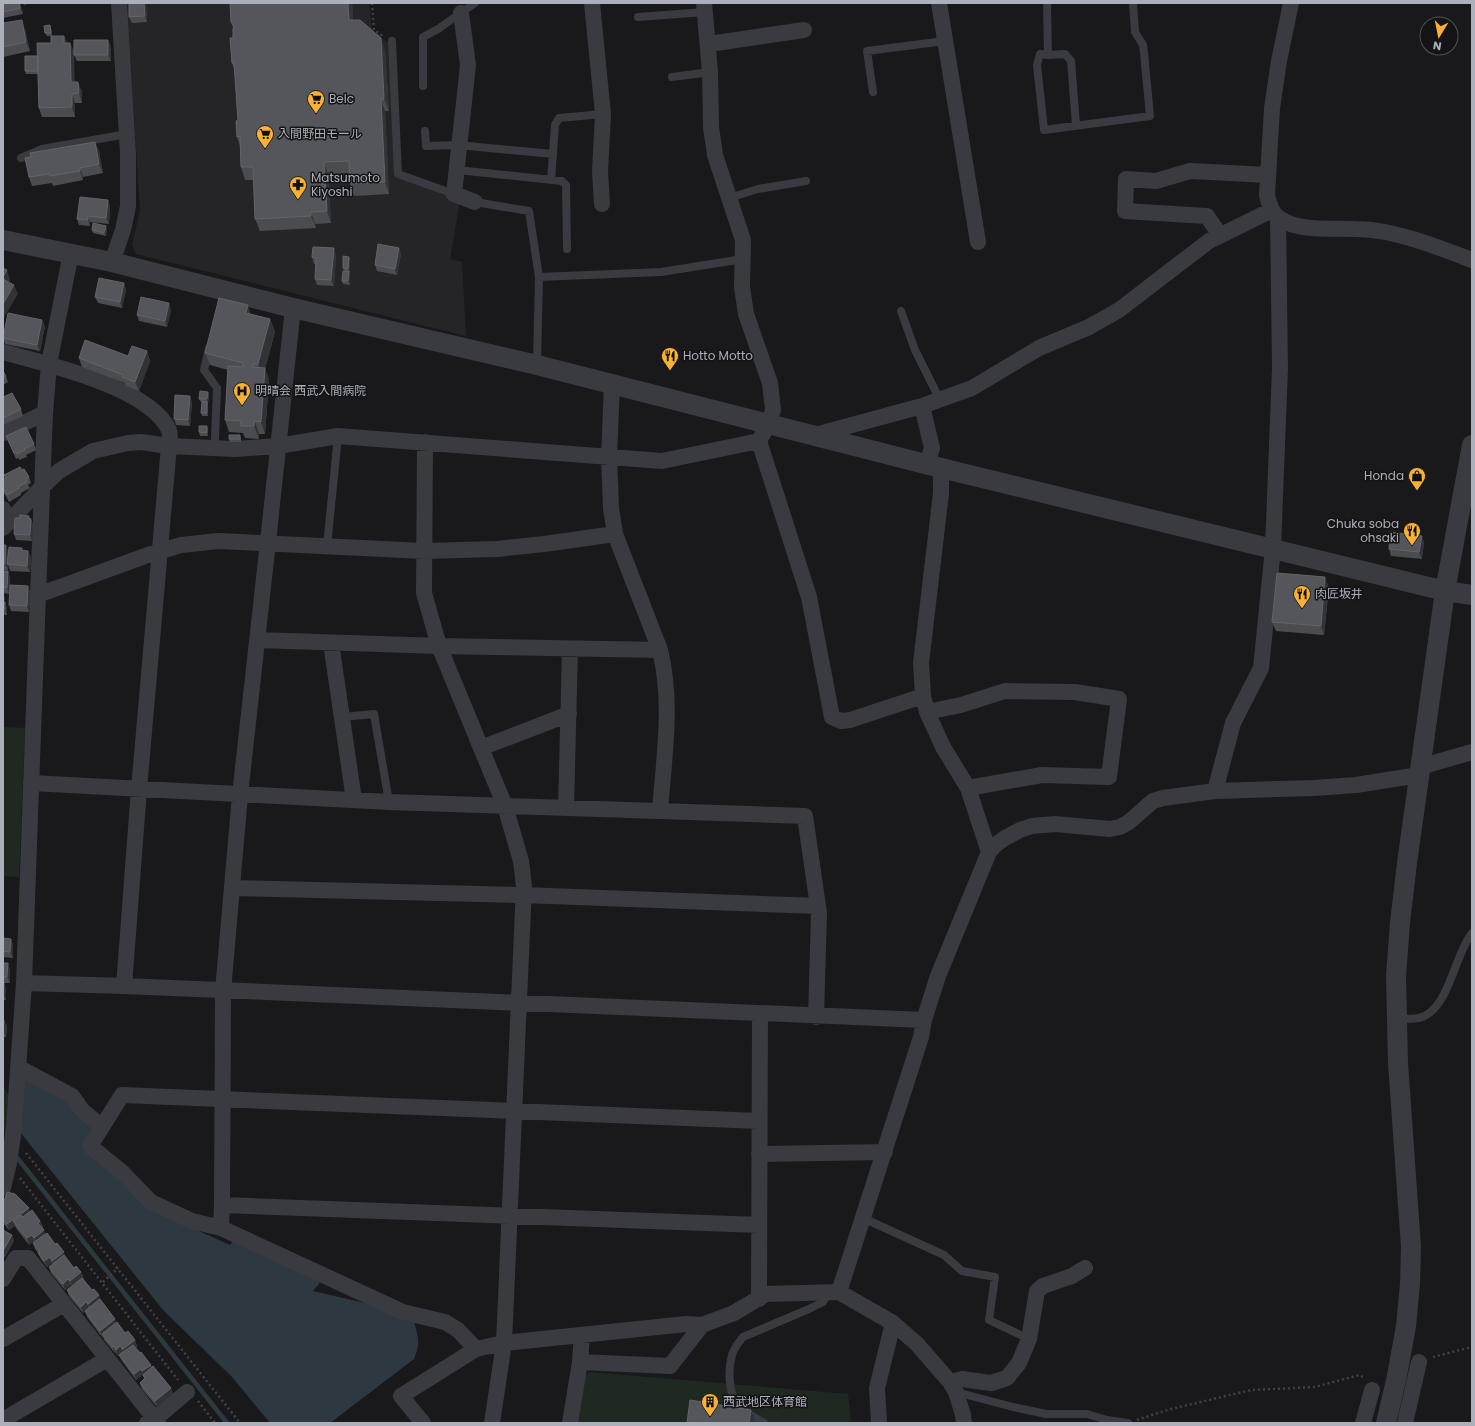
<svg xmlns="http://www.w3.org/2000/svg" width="1475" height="1426" font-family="Poppins,'Noto Sans JP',sans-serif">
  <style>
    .built { fill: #252528 }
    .green { fill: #202921 }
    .water { fill: #2e3840 }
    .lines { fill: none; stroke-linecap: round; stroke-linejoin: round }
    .stream { stroke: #2e3840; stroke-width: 4.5 }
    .path { stroke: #3f4247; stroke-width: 2.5; stroke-dasharray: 2 3; stroke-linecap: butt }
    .service { stroke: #393b40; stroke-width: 8 }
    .minor { stroke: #393b40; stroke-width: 16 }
    .tertiary { stroke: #393b40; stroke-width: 20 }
    .wall { fill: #4a4c50 }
    .shaded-wall { fill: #323336 }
    .building { fill: #55565c; stroke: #62646a }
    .labels { text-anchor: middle; stroke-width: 3; stroke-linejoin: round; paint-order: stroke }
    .poi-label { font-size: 12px; fill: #abb0bb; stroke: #141416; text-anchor: start }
  </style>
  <rect width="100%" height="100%" fill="#19191b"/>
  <path class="built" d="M127 3H369L372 31 389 43 395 176 460 201 450 259 462 262 466 336 136 254 132 245 140 210Z"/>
  <path class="green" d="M3 727 25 728 19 877 3 876Z
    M3 1086 11 1099 9 1131 3 1132Z
    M589 1372 848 1394 851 1423H577L584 1377Z"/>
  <path class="water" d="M26 1078 69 1103 93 1129 83 1149 125 1182 150 1209 230 1245 235 1239 319 1278V1284L313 1291 378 1306 413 1319C418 1335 421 1343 414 1359L330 1423H270L232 1377 163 1310 20 1132 23 1081Z"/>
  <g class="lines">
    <path class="stream" d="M15 1155 227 1423"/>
    <path class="path" d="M372 3 374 30 383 36
      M26 1153 240 1423
      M20 1178 178 1380
      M103 1282 118 1268
      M1433 1357 1472 1347
      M198 1401 215 1423
      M1137 1420 1167 1410 1251 1390 1315 1387 1359 1375 1365 1378"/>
    <path class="service" d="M1047 3 1048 55 1040 54 1037 65 1044 130 1150 116 1144 53 1143 45 1135 32 1133 3
      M638 17 705 12
      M392 41 398 174 454 194
      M1048 55 1065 54 1071 61 1076 125
      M672 77 710 72
      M423 86V37L438 29 475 3
      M873 92 867 51 945 41
      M425 131 426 146 458 145 553 154
      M21 158 42 149 127 134
      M457 170 562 181 566 185 567 249
      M551 180 555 125 559 118 603 114
      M729 198 758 189 806 181
      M475 202 529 211 539 277 537 364
      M539 277 661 272 743 259
      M901 311 915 350 940 400
      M209 348 204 370 217 388 215 439
      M327 546 338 436
      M343 717 374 714 389 802
      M1397 1019C1404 1019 1412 1019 1419 1018 1449 1011 1454 955 1472 933
      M863 1218 944 1255 962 1271 995 1277 989 1320 1029 1339
      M956 1392 1013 1407 1046 1414H1087L1107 1420 1128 1423
      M764 1423C756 1418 746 1413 739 1406 728 1395 728 1369 732 1355 734 1348 738 1343 743 1337L809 1309 823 1302 828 1293"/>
    <path class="minor" d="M592 3 603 114 600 171 602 204
      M939 3 978 242
      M1291 3 1279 61 1272 108 1267 195C1269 203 1271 213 1279 218 1298 232 1332 228 1354 229 1364 229 1375 230 1385 232 1415 238 1443 249 1472 260
      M461 13 468 65 454 194 475 202
      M709 44 804 30
      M1220 235 1207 216 1125 211 1126 179 1156 181 1190 171 1268 175
      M112 262 123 230 128 206V153L119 3
      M3 352C47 364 149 387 169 430 171 434 169 441 169 446L139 789 124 986
      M612 384 609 457 611 508 615 534 660 650C673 703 664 757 660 810
      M922 406 932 448 927 464
      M3 433 45 413
      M815 435 922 406 972 388 1039 348 1089 327 1119 310 1209 241 1272 210
      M759 441 809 597 832 717 841 721 850 720 923 696
      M425 442 424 593 439 646 505 806 521 861 524 886 504 1343 492 1423
      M941 468V493L921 663 923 696 927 712 943 747 968 788 989 852
      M3 509 10 522
      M3 528 43 486 59 471 93 451 128 443 141 442 169 446 235 449 278 446 338 436 662 461 759 441 769 423 773 410 770 383 746 314 742 287 743 240 715 155 711 127 710 72 704 3
      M38 595 148 555 181 545 218 541 424 551 497 549 544 544 615 534
      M258 640 439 646 660 650
      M331 643 354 800
      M927 712 961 705 1005 691 1075 692 1119 699 1109 777 1042 775 968 788
      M481 748 569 714
      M1420 767 1472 752
      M31 783 389 802 805 816 819 913 816 1017
      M1215 791 1233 723 1261 668 1273 548 1280 368 1278 218
      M566 808 570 649
      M232 888 523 895 818 906
      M24 983 124 986 924 1020
      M18 1067 72 1096 82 1110 102 1127
      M759 1154 885 1152
      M3 1188 9 1163 14 1128 24 983 38 595 45 413 49 364 71 253
      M222 1205 759 1225
      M221 1228 222 1205 223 991 240 795 268 542 293 308
      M3 1279 16 1258H28L158 1423
      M839 1292 921 1037 924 1020 938 976 989 852 995 845 1005 838 1020 830 1032 826 1055 824 1110 829 1120 827 1129 822 1153 801 1163 798 1215 791 1314 788 1356 785 1419 775
      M759 1299 760 1014
      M3 1339 64 1304
      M476 1349 458 1330 445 1322 403 1312 221 1228 192 1221 151 1202 123 1173 90 1146 122 1095 759 1121
      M580 1362 670 1366 702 1325 734 1313 766 1294 839 1292 893 1323 917 1344 950 1382 956 1392 963 1415 964 1423
      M950 1382 962 1379 991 1383 1007 1378 1019 1363 1029 1339 1037 1291 1043 1286 1072 1276 1085 1268
      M3 1420 107 1359
      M147 1423 155 1419 187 1392
      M423 1423 401 1396 476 1349 504 1343 686 1324 702 1325
      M570 1423 580 1362 582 1335
      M879 1423 877 1388 893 1323
      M1363 1423 1372 1390
      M1405 1423 1419 1362"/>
    <path class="tertiary" d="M3 240 112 262 293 308 537 365 941 468 1445 591 1472 595
      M1386 1423 1397 1376 1406 1326 1410 1284 1411 1247 1398 1063 1396 976 1400 923 1407 863 1445 591 1472 445"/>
  </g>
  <path class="wall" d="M3 3H20L23 14 3 18Z
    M24 3H30L24 5Z
    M129 3H146L147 22 132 23 129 17Z
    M230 3H352L353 20 385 50 389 111H385L389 194 354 196 350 184 349 173 328 174 331 223 315 224 316 228 260 231 255 219 253 180H245L241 167 240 146 237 137 238 120 235 72 232 63 233 38V28L231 22Z
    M3 23 25 29 30 51 3 57Z
    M50 25 51 28 52 36H47L45 33Z
    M64 36 67 43H70L74 52V82L82 91V103H75V117H42L39 108 38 74H26L25 71 38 56 51 43Z
    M111 46V61H77L74 55Z
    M95 142 99 151 103 173 83 177V180L53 186 52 183 32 186 29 177Z
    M108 200 110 207 109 224 90 222V226L79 225 77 219Z
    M107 229 106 236 93 233 92 230Z
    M399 248 401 254 397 275 377 271 375 265Z
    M336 254 334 286 317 285 315 279 316 264H314L312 257Z
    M349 257 350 260 349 272 350 274V285L343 284 342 281 344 271 343 268Z
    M124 283 126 290 122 308 98 303 95 297Z
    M171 310 167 327 139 321 137 315Z
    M251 314 270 319 275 332 265 369 269 380 265 434H259V439L245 438 243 433 229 432 225 420 228 370 210 365 205 353Z
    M45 326 40 351 5 344 3 339V336Z
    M147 351 150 361 139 391 126 386 125 383 82 367 79 358 128 356Z
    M3 371 6 376 8 382 3 385Z
    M208 392 209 395 208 403V416H202L201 413 202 402H201L199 399Z
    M3 397 21 409 23 416 3 425Z
    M192 402 190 426 176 425 174 419Z
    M208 429V436H200L199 432Z
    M6 436 34 444 36 450 26 455 27 457 19 460V458L16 459Z
    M241 438V442H230L229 439Z
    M22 470 29 477 31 483 28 485 30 488 21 493V495L9 502 3 491V479L5 478 4 475Z
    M29 516 33 525 32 541 16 540 14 534 20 518Z
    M1424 542 1422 559 1391 556 1389 549Z
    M3 545 8 551 22 548 23 550 31 557 30 572 10 571 8 565V570H3Z
    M3 571 10 577 9 594 3 593 5 599V603L7 608V615H4V618H3Z
    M28 586 30 592 29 612 11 611 9 605Z
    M1329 587 1324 635 1276 631 1272 622Z
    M3 938 11 939 13 945V958L3 957Z
    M3 963 10 969V983H4L6 988V1000H3Z
    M3 1020 7 1026 6 1037H3Z
    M3 1205 30 1212 40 1221 43 1227 42 1228 45 1234 74 1268 81 1272 84 1279H83L101 1301 116 1323 125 1333 135 1340 137 1347 136 1348 151 1365 152 1367 171 1388 173 1394 157 1407 142 1389 140 1383 144 1379 143 1375 136 1380 122 1361 119 1355 118 1356 116 1353H115L104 1340 103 1336 102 1337 87 1317 85 1311 83 1313 69 1296 67 1290 72 1286 71 1285 65 1290 51 1273 49 1267 53 1264 52 1263 47 1267 41 1259 38 1253 35 1249 33 1243 35 1242 34 1241 29 1245 16 1228 15 1226 9 1230 3 1223Z
    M3 1230 12 1235 14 1241 5 1257 3 1256Z"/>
  <path class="shaded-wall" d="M19 3H20L23 14 20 8Z
    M144 3H146L147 22 145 16Z
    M348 3H352L354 33 349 20Z
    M22 20 25 29 30 51 26 42Z
    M64 36 67 45 64 43Z
    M381 38 385 50 389 111 384 99Z
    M108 40 111 46V61L108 55Z
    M70 43 74 52 75 91 71 82Z
    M78 82 82 91V103L79 93Z
    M72 94 75 103V117L72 107Z
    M381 99 385 111 389 194 385 182Z
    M95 142 99 151 103 173 99 164Z
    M324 162 328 174 331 223 327 211Z
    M80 168 83 177V180L80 171Z
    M108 200 110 207 109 224 106 218Z
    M311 212 315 224 316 228 311 216Z
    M88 216 90 222V226L88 220Z
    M106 226 107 229 106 236 104 233Z
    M334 248 336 254 334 286 331 280Z
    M399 248 401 254 397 275 395 269Z
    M349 257 350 260V272L348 269Z
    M7 270 10 280 5 287 3 281V277Z
    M349 271 350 274V285L348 281Z
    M124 283 126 290 122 308 120 302Z
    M14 285 18 294 3 319V304Z
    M169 303 171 310 167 327 165 321Z
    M248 305 252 318 246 313Z
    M270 319 275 332 265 369 269 380 265 434 261 422 263 376 258 364Z
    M42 320 45 326 40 351 37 345Z
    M147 351 150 361 139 391 135 382Z
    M208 392 209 395 208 403 207 399Z
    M190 396 192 402 190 426 188 420Z
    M207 402 208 405V416L207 413Z
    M255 421 259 434V439L254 426Z
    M207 426 208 429V436L207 433Z
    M29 516 31 522V519L33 525 32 541 30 535Z
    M1422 536 1424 542 1422 559 1419 552Z
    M6 545 8 551V570L5 564Z
    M28 551 31 557 30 572 27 566Z
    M8 571 10 577 9 594 7 588Z
    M1325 577 1329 587 1324 635 1321 626Z
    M28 586 30 592 29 612 27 606Z
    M3 593 5 599V603L7 608V615L3 603Z
    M11 939 13 945V958L10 952Z
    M8 963 10 969V983L7 977Z
    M4 982 6 988V1000L3 994Z
    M4 1020 7 1026 6 1037 3 1031Z
    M29 1208 31 1214 13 1221 15 1226 9 1230 7 1224Z
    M40 1221 43 1227 41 1229 38 1223Z
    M44 1230 46 1236 36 1244 34 1238Z
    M12 1235 14 1241 5 1257 3 1251Z
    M32 1235 34 1241 29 1245 27 1238Z
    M64 1252 66 1258 55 1267 52 1261Z
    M50 1257 52 1263 47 1267 44 1261Z
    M81 1272 84 1279 72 1287 70 1281Z
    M68 1279 71 1285 65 1290 63 1284Z
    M99 1295 102 1302 91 1310 88 1304Z
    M86 1302 89 1308 83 1313 81 1307Z
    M115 1319 117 1325 102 1334 103 1336 102 1337 100 1331Z
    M135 1340 137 1347 125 1356 123 1349Z
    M114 1346 116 1353H115L113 1347Z
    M120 1346 123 1352 118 1356 116 1350Z
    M151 1365 153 1371 144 1377 142 1371Z
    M141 1369 143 1375 136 1380 134 1374Z
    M171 1388 173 1394 157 1407 155 1401Z
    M751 1410 755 1422V1423H749Z"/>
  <path class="building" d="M3 3H19L20 8 3 12Z
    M129 3H144L145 16 129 17Z
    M230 3H348L349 20H360L381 38 384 99H381L385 182 350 184 349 161 324 162 327 211 311 212V216L255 219 253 167H241L240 136 237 137 236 121 238 120 234 63H232L230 38H233V28L235 27 231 22Z
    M22 20 26 42 3 47V23Z
    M50 25 51 33H45L44 26Z
    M51 36H64V43H70L71 82H78L79 93 72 94V107L39 108 37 43H51Z
    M74 40H108V55H74Z
    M25 56H38V71H25Z
    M95 142 99 164 80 168V171L50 176 49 174 29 177 25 158 31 157 30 153Z
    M80 197 108 200 106 218 88 216V220L77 219Z
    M93 223 106 226 104 233 92 230Z
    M378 244 399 248 395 269 375 265Z
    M313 247 334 248 331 280 315 279 316 258 312 257Z
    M343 256 349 257 348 269 343 268Z
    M3 268 7 270 3 277Z
    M343 271H349L348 281H342Z
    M99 278 124 283 120 302 95 297Z
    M3 279 14 285 3 304Z
    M141 297 169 303 165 321 137 315Z
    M219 298 248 305 246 313 270 319 258 364H253L252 367 265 368 261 422 255 421 254 426H241V421L225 420 228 366 243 367V363L205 353Z
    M8 313 42 320 37 345 3 338Z
    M85 340 128 356 132 346 147 351 135 382 122 377 123 375 79 358Z
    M3 371 6 376 3 378Z
    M200 391 208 392 207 399H199Z
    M12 393 21 409 3 418V397Z
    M175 395 190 396 188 420 174 419Z
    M202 401 207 402V413H201Z
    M199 426H207V433L199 432Z
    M26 427 34 444 24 449 25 450 17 454 16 452 14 453 6 436Z
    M229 435H240V439H229Z
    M20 467 22 470 24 469 29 477 26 479 27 482 18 487 19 488 7 495 3 488V479L6 478 4 475Z
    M20 515 29 516 28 518 31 519 30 535 14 534 15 518H20Z
    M1390 532 1422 536 1419 552 1389 549Z
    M3 545H6L5 564H3Z
    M9 547 22 548 21 550 28 551 27 566 7 564Z
    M3 571H8L7 588 3 587Z
    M1277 573 1325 577 1321 626 1272 622Z
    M10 585 28 586 27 606 9 605Z
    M3 602H5V609H3Z
    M3 938 11 939 10 952 3 951Z
    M3 963H8L7 977H3Z
    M3 982H4L3 994Z
    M3 1020H4L3 1031Z
    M7 1192 15 1194 29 1208 7 1224 3 1220V1214L5 1213 3 1211V1205Z
    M32 1210 40 1221 38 1223 44 1230 34 1238 32 1235 27 1238 13 1221 21 1215 23 1217Z
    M3 1230 12 1235 3 1251Z
    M47 1233 55 1244 57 1243 64 1252 52 1261 50 1257 44 1261 38 1253 40 1252 33 1243Z
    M64 1255 74 1268 76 1266 81 1272 70 1281 68 1279 63 1284 49 1267Z
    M82 1278 92 1290 94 1289 99 1295 88 1304 86 1302 81 1307 67 1290Z
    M100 1299 115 1319 100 1331 85 1311Z
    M117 1322 125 1333 128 1331 135 1340 123 1349 120 1346 116 1350 114 1346 113 1347 102 1334Z
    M133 1345 140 1353 141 1352 151 1365 142 1371 141 1369 134 1374 119 1355Z
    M153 1366 171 1388 155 1401 140 1383 145 1378 143 1375Z
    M690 1400 751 1410 749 1423H687Z"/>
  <defs>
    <symbol id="supermarket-pin" viewBox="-11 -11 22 30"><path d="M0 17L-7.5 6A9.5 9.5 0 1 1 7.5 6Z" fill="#f7b234" stroke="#141416"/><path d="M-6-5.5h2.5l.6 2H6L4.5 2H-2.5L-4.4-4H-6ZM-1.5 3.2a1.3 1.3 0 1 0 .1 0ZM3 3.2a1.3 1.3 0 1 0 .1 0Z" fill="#111"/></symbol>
    <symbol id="pharmacy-pin" viewBox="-11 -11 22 30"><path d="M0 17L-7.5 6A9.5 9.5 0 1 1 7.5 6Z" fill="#f7b234" stroke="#141416"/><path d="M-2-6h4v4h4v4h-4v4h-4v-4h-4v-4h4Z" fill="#111"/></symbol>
    <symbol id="restaurant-pin" viewBox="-11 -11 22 30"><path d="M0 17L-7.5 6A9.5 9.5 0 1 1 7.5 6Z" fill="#f7b234" stroke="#141416"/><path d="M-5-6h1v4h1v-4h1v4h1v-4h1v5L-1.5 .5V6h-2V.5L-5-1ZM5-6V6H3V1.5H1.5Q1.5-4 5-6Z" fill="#111"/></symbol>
    <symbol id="hospital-pin" viewBox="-11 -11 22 30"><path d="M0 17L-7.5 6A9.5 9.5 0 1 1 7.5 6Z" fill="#f7b234" stroke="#141416"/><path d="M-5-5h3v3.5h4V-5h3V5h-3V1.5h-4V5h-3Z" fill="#111"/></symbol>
    <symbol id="shop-pin" viewBox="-11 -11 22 30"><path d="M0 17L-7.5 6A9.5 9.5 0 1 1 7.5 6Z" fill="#f7b234" stroke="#141416"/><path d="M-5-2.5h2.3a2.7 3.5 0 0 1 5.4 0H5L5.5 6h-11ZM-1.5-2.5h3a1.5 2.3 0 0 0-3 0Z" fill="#111"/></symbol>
    <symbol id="building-pin" viewBox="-11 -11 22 30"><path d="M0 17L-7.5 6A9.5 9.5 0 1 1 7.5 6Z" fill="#f7b234" stroke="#141416"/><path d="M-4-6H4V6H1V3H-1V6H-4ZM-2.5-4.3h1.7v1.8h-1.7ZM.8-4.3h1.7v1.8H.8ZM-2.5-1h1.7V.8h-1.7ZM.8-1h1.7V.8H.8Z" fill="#111"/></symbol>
  </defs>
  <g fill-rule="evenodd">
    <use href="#supermarket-pin" x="306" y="89" width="20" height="27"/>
    <use href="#supermarket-pin" x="255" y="124" width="20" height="27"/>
    <use href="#pharmacy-pin" x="288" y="175" width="20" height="27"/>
    <use href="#restaurant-pin" x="660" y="346" width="20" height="27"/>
    <use href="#hospital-pin" x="232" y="381" width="20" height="27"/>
    <use href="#shop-pin" x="1407" y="466" width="20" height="27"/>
    <use href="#restaurant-pin" x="1402" y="521" width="20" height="27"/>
    <use href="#restaurant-pin" x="1292" y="584" width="20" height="27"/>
    <use href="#building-pin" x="700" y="1392" width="20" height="27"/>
  </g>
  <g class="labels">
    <g class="poi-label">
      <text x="329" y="103">Belc</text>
      <text x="278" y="138">入間野田モール</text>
      <text x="311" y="182">Matsumoto<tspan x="311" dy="14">Kiyoshi</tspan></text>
      <text x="683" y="360">Hotto Motto</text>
      <text x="255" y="395">明晴会 西武入間病院</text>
      <text x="1404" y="480" text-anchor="end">Honda</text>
      <text x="1399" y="528" text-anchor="end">Chuka soba<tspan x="1399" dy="14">ohsaki</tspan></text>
      <text x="1315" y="598">肉匠坂井</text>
      <text x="723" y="1406">西武地区体育館</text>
    </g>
  </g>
  <rect width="1475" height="1426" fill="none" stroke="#abb0bb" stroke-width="8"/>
  <g transform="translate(1439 36) rotate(190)"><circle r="19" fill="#141416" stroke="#505258"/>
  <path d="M0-3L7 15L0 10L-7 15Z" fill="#f7b234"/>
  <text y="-6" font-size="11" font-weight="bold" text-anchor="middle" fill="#abb0bb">N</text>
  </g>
</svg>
